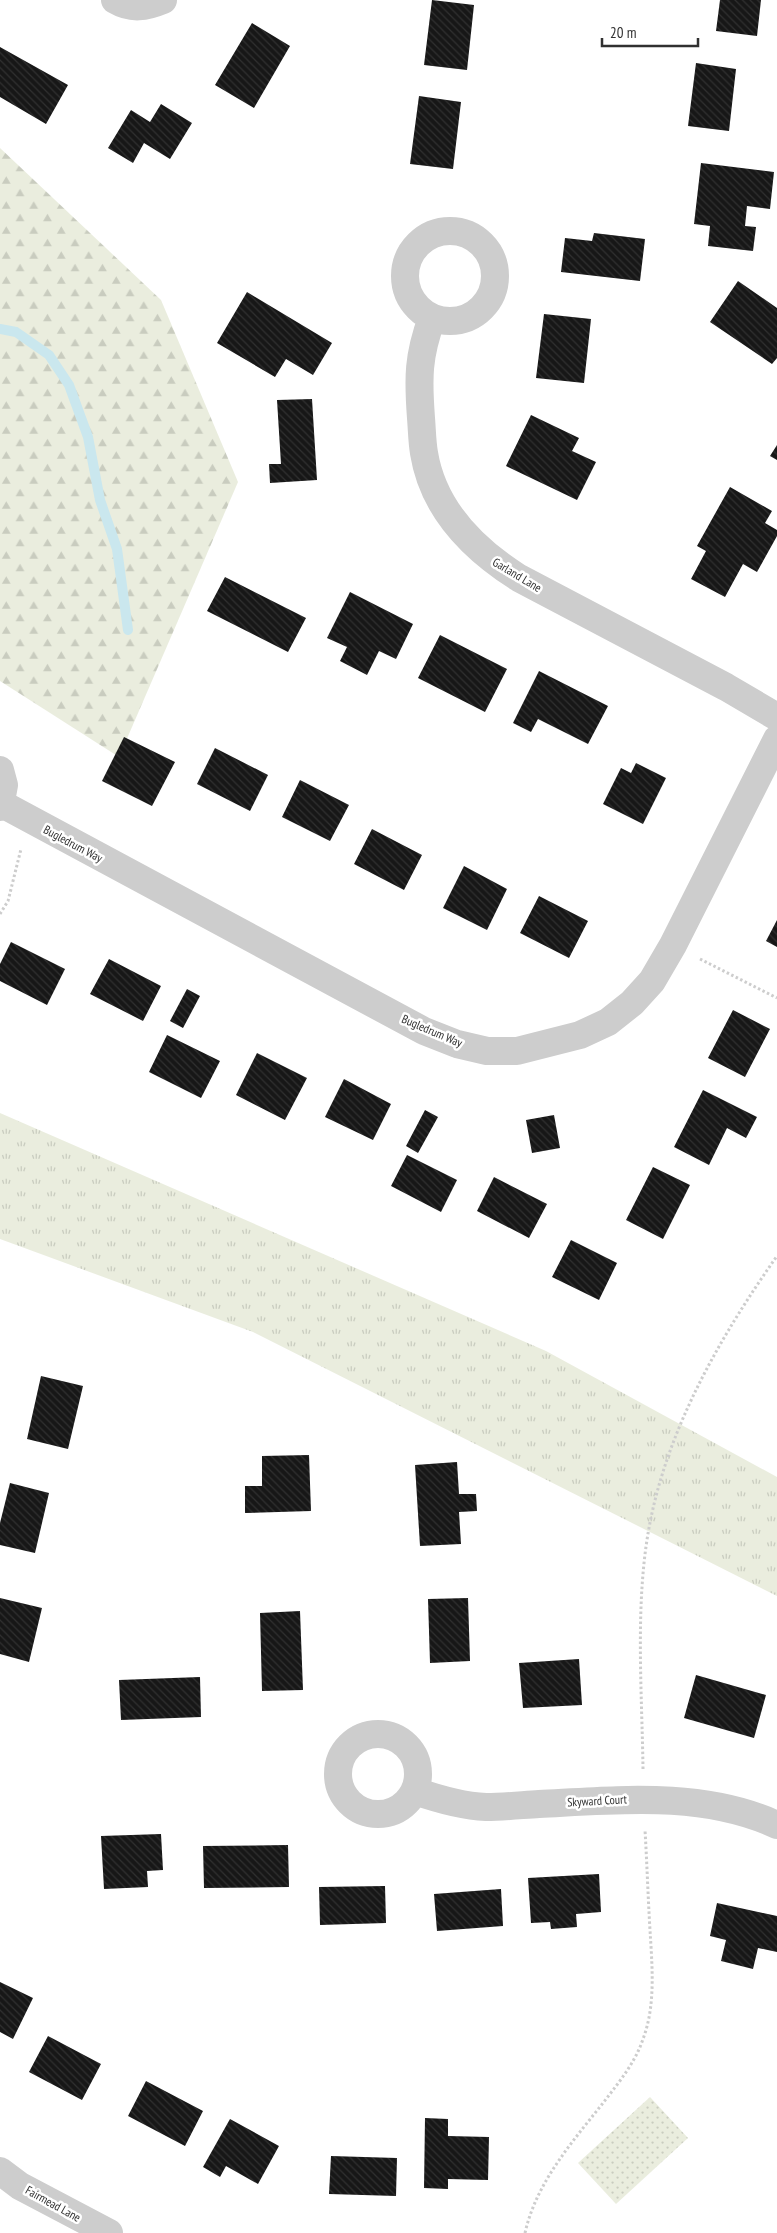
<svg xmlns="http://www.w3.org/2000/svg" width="777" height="2233" font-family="'PT Sans Narrow',sans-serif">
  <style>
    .grass { fill: url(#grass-tufts) }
    .forest { fill: url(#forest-firs) }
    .park { fill: url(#park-dots) }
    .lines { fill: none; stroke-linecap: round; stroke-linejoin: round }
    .stream { stroke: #cae7ee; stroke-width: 10 }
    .building { fill: url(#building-back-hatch) }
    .path { stroke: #cdcdcd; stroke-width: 3; stroke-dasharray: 2.5 2.5; stroke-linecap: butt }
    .street { stroke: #cdcdcd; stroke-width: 28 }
    .labels { text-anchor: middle; stroke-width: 5; stroke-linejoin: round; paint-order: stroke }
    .street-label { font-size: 12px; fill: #303030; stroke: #fff }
  </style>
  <defs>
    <pattern id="grass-tufts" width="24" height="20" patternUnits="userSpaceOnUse" patternTransform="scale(1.25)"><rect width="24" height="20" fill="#eaedde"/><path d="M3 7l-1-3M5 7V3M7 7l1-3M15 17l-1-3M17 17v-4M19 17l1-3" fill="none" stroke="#c9ccbf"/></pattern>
    <pattern id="forest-firs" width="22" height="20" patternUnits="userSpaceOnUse" patternTransform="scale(1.25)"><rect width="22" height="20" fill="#eaedde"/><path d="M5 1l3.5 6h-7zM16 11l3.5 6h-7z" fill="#c9ccbf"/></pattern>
    <pattern id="park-dots" width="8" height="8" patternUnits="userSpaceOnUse" patternTransform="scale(1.25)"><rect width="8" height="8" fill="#eaedde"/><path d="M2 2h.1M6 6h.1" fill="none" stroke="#c9ccbf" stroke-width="1.8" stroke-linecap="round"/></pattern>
    <pattern id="building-back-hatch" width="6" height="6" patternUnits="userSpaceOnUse" patternTransform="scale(1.25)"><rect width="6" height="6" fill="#171717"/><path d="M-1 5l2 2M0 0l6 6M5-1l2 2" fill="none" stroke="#303030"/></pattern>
  </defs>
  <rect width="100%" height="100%" fill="#fff"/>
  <path class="grass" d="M0 1113 546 1351 777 1477V1596L253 1332 0 1239Z"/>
  <path class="forest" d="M0 148 161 300 238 482 119 757 0 681Z"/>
  <path class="park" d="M650 2097 688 2138 616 2204 578 2163Z"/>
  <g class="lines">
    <path class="stream" d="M0 329 16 332 49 355 69 385 88 437 100 500 117 549 128 630"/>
  </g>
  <path class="building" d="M432 0 474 5 467 70 424 65Z
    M720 0H761L757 36 716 31Z
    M252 23 290 46 254 108 215 85Z
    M0 47 68 85 46 124 0 97Z
    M696 63 736 69 729 131 688 126Z
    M419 96 461 102 453 169 410 164Z
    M161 104 192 123 170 159 144 143 133 163 108 148 131 110 150 122Z
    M701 163 774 172 770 209 747 206 745 226 756 227 753 251 708 246 710 226 694 224Z
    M594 233 645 239 640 281 561 272 565 238 592 241Z
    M738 281 777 308V358L772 364 710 322Z
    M247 292 332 343 313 375 286 359 275 377 217 343Z
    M544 314 591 319 584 383 536 378Z
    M312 399 317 480 270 483 269 464H281L277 400Z
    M531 415 579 438 572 451 596 462 577 500 506 466Z
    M777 445V460L770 456Z
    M730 487 772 511 765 523 777 530V536L757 572 743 564 725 597 691 579 706 551 697 546Z
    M225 577 306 618 288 652 207 611Z
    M350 592 413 624 396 659 379 651 367 675 340 661 347 647 327 638Z
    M440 635 507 669 485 712 418 678Z
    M539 671 608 706 588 744 538 719 531 732 513 723Z
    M124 737 175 762 152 806 102 781Z
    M215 748 268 775 250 811 197 784Z
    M636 763 666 778 643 824 603 804 621 768 631 773Z
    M300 780 349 805 330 841 282 817Z
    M372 829 422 855 404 890 354 864Z
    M464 866 507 889 487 930 443 908Z
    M539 896 588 921 569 958 520 933Z
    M777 920V947L766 941Z
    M11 942 65 969 47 1005 0 981V964Z
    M109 959 161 986 143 1021 90 994Z
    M187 989 200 996 183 1028 170 1021Z
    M733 1010 770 1029 745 1077 708 1058Z
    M167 1035 220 1061 201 1098 149 1072Z
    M257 1053 307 1078 285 1120 236 1095Z
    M344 1079 391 1104 373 1140 325 1117Z
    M703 1090 757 1117 746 1138 727 1128 709 1165 674 1147Z
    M425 1110 438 1117 418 1153 406 1146Z
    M554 1115 560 1148 532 1153 526 1120Z
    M407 1155 457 1180 441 1212 391 1186Z
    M653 1167 690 1185 663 1239 626 1220Z
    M494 1177 547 1204 529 1238 477 1211Z
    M571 1240 617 1263 599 1300 552 1277Z
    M41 1376 83 1386 68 1449 27 1439Z
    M309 1455 311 1511 245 1513V1486H262V1456Z
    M457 1462 459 1494H476L477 1511 459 1512 461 1544 420 1546 415 1465Z
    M10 1483 49 1493 35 1553 0 1545V1523Z
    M0 1598 42 1608 29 1662 0 1654Z
    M468 1598 470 1661 430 1663 428 1599Z
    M300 1611 303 1690 262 1691 260 1613Z
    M579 1659 582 1705 523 1708 519 1663Z
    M696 1675 766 1695 754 1738 684 1718Z
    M200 1677 201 1717 121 1720 119 1680Z
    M161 1834 163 1870 147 1871 148 1887 104 1889 101 1836Z
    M288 1845 289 1887 204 1888 203 1846Z
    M599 1874 601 1912 576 1914 577 1927 551 1929 550 1922 531 1923 528 1878Z
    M385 1886 386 1923 320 1925 319 1887Z
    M501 1889 503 1926 437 1931 434 1894Z
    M717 1903 777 1916V1952L758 1948 753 1969 721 1961 726 1940 710 1936Z
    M0 1982 33 1998 13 2039 0 2032Z
    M48 2036 101 2064 82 2100 29 2072Z
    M146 2081 203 2111 185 2146 128 2116Z
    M425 2118 448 2119V2136L489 2137 488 2180 448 2179V2189L424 2188Z
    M230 2119 279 2146 258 2184 226 2166 220 2177 203 2167Z
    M331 2156 397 2158 396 2196 329 2194Z"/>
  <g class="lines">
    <path class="path" d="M0 914 8 901 21 849
      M700 959 777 998
      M643 1769C642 1692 635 1604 649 1528 667 1429 720 1337 777 1256
      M525 2233C537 2179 577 2137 610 2094 623 2077 636 2060 643 2039 656 2005 652 1965 650 1930 648 1897 647 1864 645 1830"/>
    <path class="street" d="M115 0C132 10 146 7 163 0
      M405 276a45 45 0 1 1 90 0a45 45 0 1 1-90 0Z
      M432 318C418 356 418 378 421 418 422 430 422 441 424 453 433 509 473 549 519 578L726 687 777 717
      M0 770 4 785 0 807
      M2 804 424 1031 457 1044 487 1051H517L580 1035 608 1022 632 1003 652 981 673 945 777 739
      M338 1774a40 40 0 1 1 80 0a40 40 0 1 1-80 0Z
      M415 1791C438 1799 462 1806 486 1807 504 1807 522 1805 539 1804 618 1800 703 1791 777 1825
      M0 2171 20 2186 109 2233"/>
  </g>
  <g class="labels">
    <g class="street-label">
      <text transform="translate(517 575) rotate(31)" y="4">Garland Lane</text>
      <text transform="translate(73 844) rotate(28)" y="4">Bugledrum Way</text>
      <text transform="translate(432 1031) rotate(23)" y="4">Bugledrum Way</text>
      <text transform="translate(597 1801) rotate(-3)" y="4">Skyward Court</text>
      <text transform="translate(53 2204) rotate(29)" y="4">Fairmead Lane</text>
    </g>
  </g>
  <path d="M602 38v8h96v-8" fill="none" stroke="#303030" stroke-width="2.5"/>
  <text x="610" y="38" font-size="15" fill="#303030" stroke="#ffffff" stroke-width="4" paint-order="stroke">20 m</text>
</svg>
